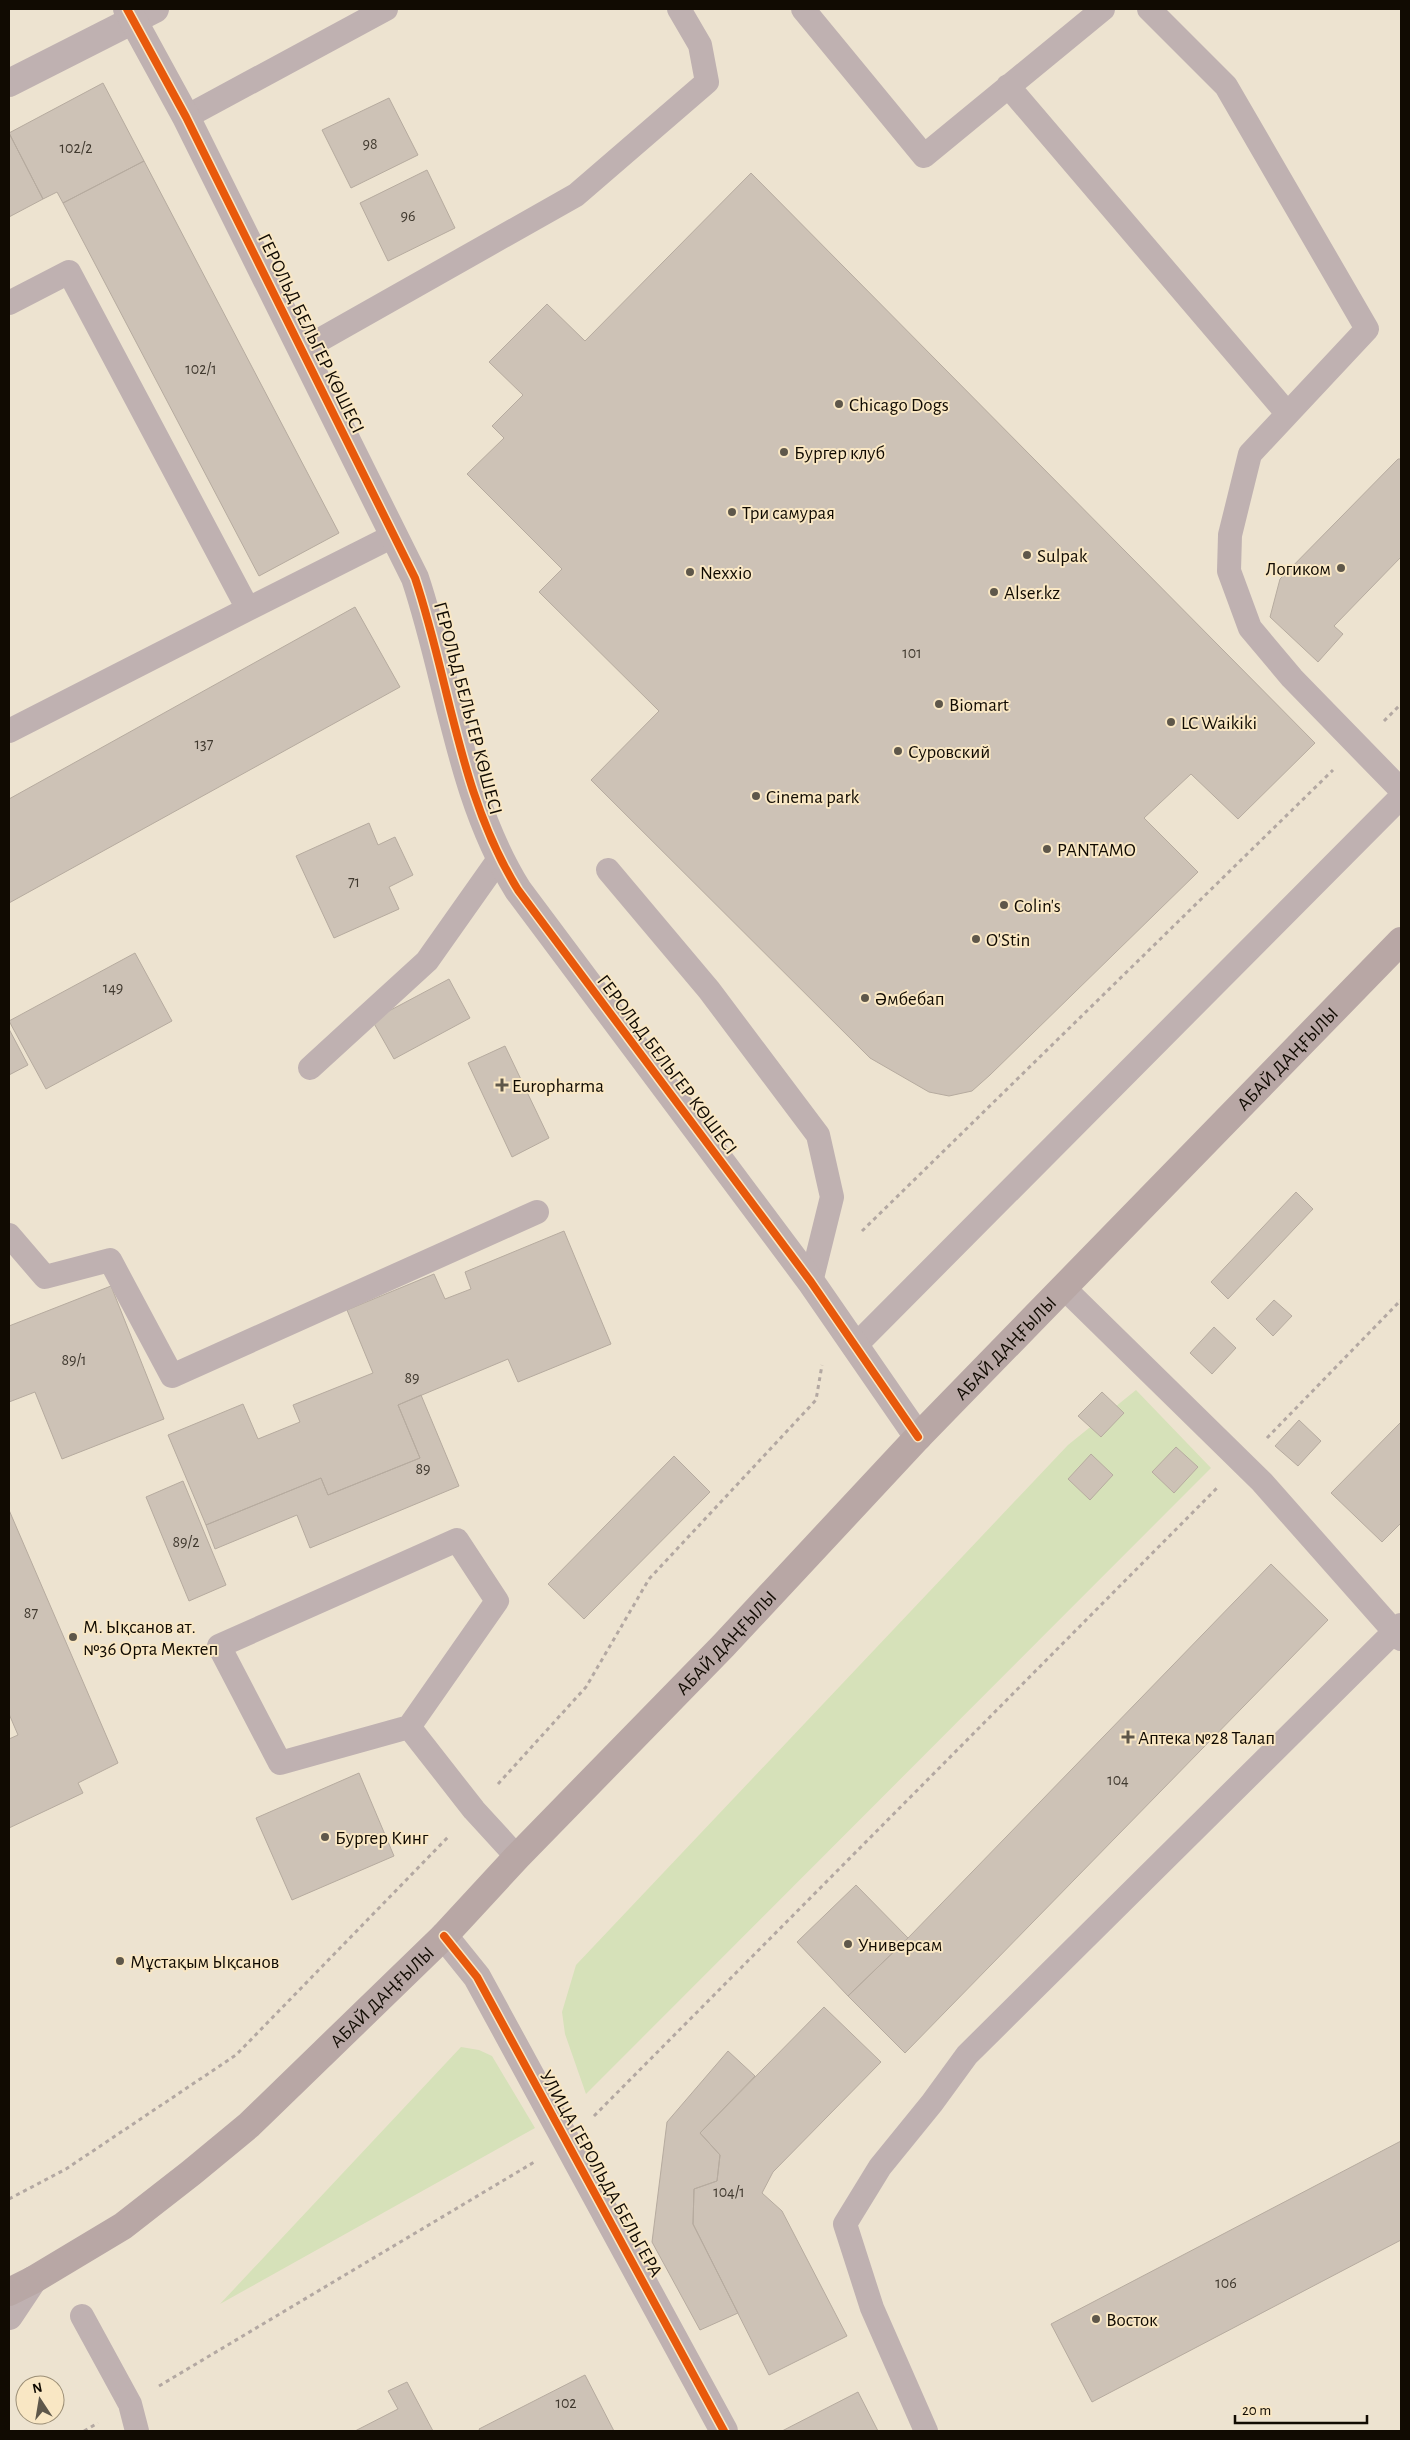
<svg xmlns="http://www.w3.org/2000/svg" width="1410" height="2440" font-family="'Alegreya Sans',sans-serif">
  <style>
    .green { fill: #d6e1b9 }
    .building { fill: #cdc2b6; stroke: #b6ab9f }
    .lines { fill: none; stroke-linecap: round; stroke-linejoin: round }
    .path { stroke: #b3a8a2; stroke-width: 3; stroke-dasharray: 4 4; stroke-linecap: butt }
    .service { stroke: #bfb1b1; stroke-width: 24 }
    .minor { stroke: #bfb1b1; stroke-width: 28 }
    .tertiary { stroke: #bfb1b1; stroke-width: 28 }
    .primary { stroke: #b8a7a5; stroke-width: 28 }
    .cycleway-casing { stroke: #f9e7c4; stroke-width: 11 }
    .cycleway { stroke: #e8590c; stroke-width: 8 }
    .poi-dot { fill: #5e574a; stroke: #f9e7c4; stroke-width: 2 }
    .labels { text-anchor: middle; stroke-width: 4; stroke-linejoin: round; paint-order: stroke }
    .number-label { font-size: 16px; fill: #40392f }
    .street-label { font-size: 19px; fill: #110b02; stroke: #f9e7c4 }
    .poi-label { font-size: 19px; fill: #110b02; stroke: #f9e7c4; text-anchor: start }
  </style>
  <rect width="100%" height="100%" fill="#ede3d0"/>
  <path class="green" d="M1136 1390 1211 1468 586 2094 565 2034 562 2012 576 1965 1068 1445Z
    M461 2047 479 2050 492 2056 535 2128 220 2304Z"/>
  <path class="building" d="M103 83 144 161 63 203 57 192 43 199 9 133Z
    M389 98 418 155 351 188 322 130Z
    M9 133 43 199 9 217Z
    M144 161 339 533 259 576 63 203Z
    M427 170 455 228 388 261 360 203Z
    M751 173 1315 743 1238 819 1191 774 1144 818 1198 872 990 1075 972 1091 949 1096 929 1092 870 1058 591 780 659 711 539 592 562 569 467 474 504 438 492 426 523 395 489 362 547 304 585 341Z
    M1398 459H1401V557L1334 626 1343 634 1318 662 1270 617 1280 579Z
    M355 607 400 687 9 903V799Z
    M369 823 378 845 395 837 413 875 389 887 399 909 334 938 296 856Z
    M135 953 172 1021 46 1089 9 1021Z
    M449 979 470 1018 394 1059 372 1020Z
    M9 1029 28 1065 9 1075Z
    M505 1046 549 1138 512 1157 468 1063Z
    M1296 1192 1313 1209 1228 1299 1211 1282Z
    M564 1231 611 1344 518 1382 508 1359 398 1405 420 1458 328 1495 321 1478 206 1525 168 1435 243 1404 258 1439 300 1422 293 1405 373 1373 347 1310 434 1274 445 1299 471 1289 465 1272Z
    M111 1286 164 1419 62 1459 35 1392 9 1402V1326Z
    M1274 1300 1292 1316 1273 1336 1256 1319Z
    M1214 1327 1236 1348 1212 1374 1190 1353Z
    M1102 1392 1124 1413 1101 1437 1078 1416Z
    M421 1395 459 1486 310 1548 297 1515 215 1549 206 1525 321 1478 328 1495 420 1458 398 1405Z
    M1299 1420 1321 1441 1298 1466 1275 1446Z
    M1401 1422V1523L1382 1542 1331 1493Z
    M1176 1447 1198 1467 1174 1493 1152 1472Z
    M1091 1454 1113 1475 1090 1500 1068 1479Z
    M674 1456 710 1492 584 1619 548 1584Z
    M183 1481 226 1585 189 1601 146 1497Z
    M9 1510 118 1763 78 1783 83 1793 9 1828V1739L18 1735 9 1714Z
    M1271 1564 1328 1620 905 2053 848 1996 908 1938Z
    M359 1773 394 1856 292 1900 256 1818Z
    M856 1885 908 1938 848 1996 797 1942Z
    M824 2007 881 2062 773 2172 762 2193 782 2211 847 2336 769 2375 693 2224 694 2189 717 2181 720 2155 700 2133Z
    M728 2051 755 2076 700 2133 720 2155 717 2181 694 2189 693 2224 738 2313 700 2330 652 2242 667 2122Z
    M1401 2141V2240L1092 2402 1051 2324Z
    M585 2375 614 2431H480L479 2429Z
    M407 2382 433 2431H355L398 2409 388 2391Z
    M858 2392 878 2431H782Z"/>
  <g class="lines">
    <path class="path" d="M1384 721 1401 704
      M862 1231 1333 770
      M1267 1438 1401 1300
      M498 1784 586 1687 649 1579 816 1400 822 1365
      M594 2116 1218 1487
      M9 2199 66 2169 236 2055 449 1836
      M159 2386 536 2161
      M84 2431 98 2423"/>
    <path class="service" d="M803 9 924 156 1103 9
      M1149 9 1226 86 1367 329 1250 454 1230 535 1229 571 1250 628 1292 678 1401 790
      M1008 86 1287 413
      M186 117 386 9
      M9 303 69 272 248 609 9 731
      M302 350 576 195 707 82 700 45 679 9
      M248 609 395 535
      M608 870 709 990 818 1135 832 1197 811 1282
      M310 1068 427 961 499 859
      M9 1235 45 1277 110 1260 172 1376 537 1212
      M1063 1287 1262 1482 1401 1639
      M854 1347 1401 797
      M409 1727 497 1601 457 1540 219 1646 280 1763 409 1727 474 1810 517 1857
      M82 2316 130 2404 137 2431
      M926 2431 872 2308 845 2224 880 2167 932 2103 967 2055 1401 1625"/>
    <path class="minor" d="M9 83 155 9
      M444 1936 477 1977 724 2431"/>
    <path class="tertiary" d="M127 9 186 117 415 578C450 682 459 795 518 890L811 1282 918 1437
      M9 2316 33 2280"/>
    <path class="primary" id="s1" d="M9 2292 33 2280 123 2226 191 2173 249 2125 444 1936 517 1857 723 1646 918 1437 1401 941"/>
    <defs>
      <path id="cycleway" d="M127 9 186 117 415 578C450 682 459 795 518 890L811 1282 918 1437
        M444 1936 477 1977 724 2431"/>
    </defs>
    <use href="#cycleway" class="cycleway-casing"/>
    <use href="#cycleway" class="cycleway"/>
  </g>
  <g class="poi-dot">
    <circle cx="839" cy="404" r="5"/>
    <circle cx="784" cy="452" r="5"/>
    <circle cx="732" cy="512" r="5"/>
    <circle cx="1027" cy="555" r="5"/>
    <circle cx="1341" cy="568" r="5"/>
    <circle cx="690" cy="572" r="5"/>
    <circle cx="994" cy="592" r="5"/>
    <circle cx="939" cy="704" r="5"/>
    <circle cx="1171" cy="722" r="5"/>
    <circle cx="898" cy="751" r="5"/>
    <circle cx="756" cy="796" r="5"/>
    <circle cx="1047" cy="849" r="5"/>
    <circle cx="1004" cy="905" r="5"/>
    <circle cx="976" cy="939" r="5"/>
    <circle cx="865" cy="998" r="5"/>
    <path d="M499.5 1077.5h5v5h5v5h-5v5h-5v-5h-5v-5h5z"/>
    <circle cx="73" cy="1637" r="5"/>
    <path d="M1125.5 1729.5h5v5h5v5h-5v5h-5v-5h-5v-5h5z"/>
    <circle cx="325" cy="1837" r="5"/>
    <circle cx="848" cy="1944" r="5"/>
    <circle cx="120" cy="1961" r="5"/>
    <circle cx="1096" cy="2319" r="5"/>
  </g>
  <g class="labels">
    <g class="number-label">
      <text x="370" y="149">98</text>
      <text x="76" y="153">102/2</text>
      <text x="408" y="221">96</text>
      <text x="201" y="374">102/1</text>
      <text x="912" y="658">101</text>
      <text x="204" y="749">137</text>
      <text x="354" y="887">71</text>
      <text x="113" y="993">149</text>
      <text x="74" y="1365">89/1</text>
      <text x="412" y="1383">89</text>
      <text x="423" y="1474">89</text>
      <text x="186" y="1547">89/2</text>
      <text x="31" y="1618">87</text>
      <text x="1118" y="1785">104</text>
      <text x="729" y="2197">104/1</text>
      <text x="1226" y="2288">106</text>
      <text x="566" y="2408">102</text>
    </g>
    <g class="street-label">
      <text transform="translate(312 333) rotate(64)" y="7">ГЕРОЛЬД БЕЛЬГЕР КӨШЕСІ</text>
      <text transform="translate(469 708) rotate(75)" y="7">ГЕРОЛЬД БЕЛЬГЕР КӨШЕСІ</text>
      <text dy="7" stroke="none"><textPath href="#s1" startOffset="1782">АБАЙ ДАҢҒЫЛЫ</textPath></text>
      <text transform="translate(668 1064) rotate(53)" y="7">ГЕРОЛЬД БЕЛЬГЕР КӨШЕСІ</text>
      <text dy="7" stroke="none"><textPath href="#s1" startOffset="1378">АБАЙ ДАҢҒЫЛЫ</textPath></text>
      <text dy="7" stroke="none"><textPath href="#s1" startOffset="972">АБАЙ ДАҢҒЫЛЫ</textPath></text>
      <text dy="7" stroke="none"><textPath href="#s1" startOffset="478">АБАЙ ДАҢҒЫЛЫ</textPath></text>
      <text transform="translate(602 2173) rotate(61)" y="7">УЛИЦА ГЕРОЛЬДА БЕЛЬГЕРА</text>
    </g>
    <g class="poi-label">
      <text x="849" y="411">Chicago Dogs</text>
      <text x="794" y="459">Бургер клуб</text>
      <text x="742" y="519">Три самурая</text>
      <text x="1037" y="562">Sulpak</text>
      <text x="1331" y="575" text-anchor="end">Логиком</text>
      <text x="700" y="579">Nexxio</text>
      <text x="1004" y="599">Alser.kz</text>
      <text x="949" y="711">Biomart</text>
      <text x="1181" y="729">LC Waikiki</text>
      <text x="908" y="758">Суровский</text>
      <text x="766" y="803">Cinema park</text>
      <text x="1057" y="856">PANTAMO</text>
      <text x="1014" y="912">Colin's</text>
      <text x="986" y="946">O'Stin</text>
      <text x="875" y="1005">Әмбебап</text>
      <text x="512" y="1092">Europharma</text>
      <text x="83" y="1633">М. Ықсанов ат.<tspan x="83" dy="22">№36 Орта Мектеп</tspan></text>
      <text x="1138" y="1744">Аптека №28 Талап</text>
      <text x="335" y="1844">Бургер Кинг</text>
      <text x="858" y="1951">Универсам</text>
      <text x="130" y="1968">Мұстақым Ықсанов</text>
      <text x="1106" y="2326">Восток</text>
    </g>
  </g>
  <rect width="1410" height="2440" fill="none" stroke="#110b02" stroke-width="20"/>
  <g transform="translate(40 2400) rotate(348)"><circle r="24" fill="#f9e7c4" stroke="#9c8f76"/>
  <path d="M0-4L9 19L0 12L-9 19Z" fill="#5e574a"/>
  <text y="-8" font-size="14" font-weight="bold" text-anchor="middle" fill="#110b02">N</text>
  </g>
  <path d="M1235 2415v8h132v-8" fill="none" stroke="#110b02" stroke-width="2.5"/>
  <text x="1242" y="2415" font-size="15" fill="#110b02" stroke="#f9e7c4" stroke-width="4" paint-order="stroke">20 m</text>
</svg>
